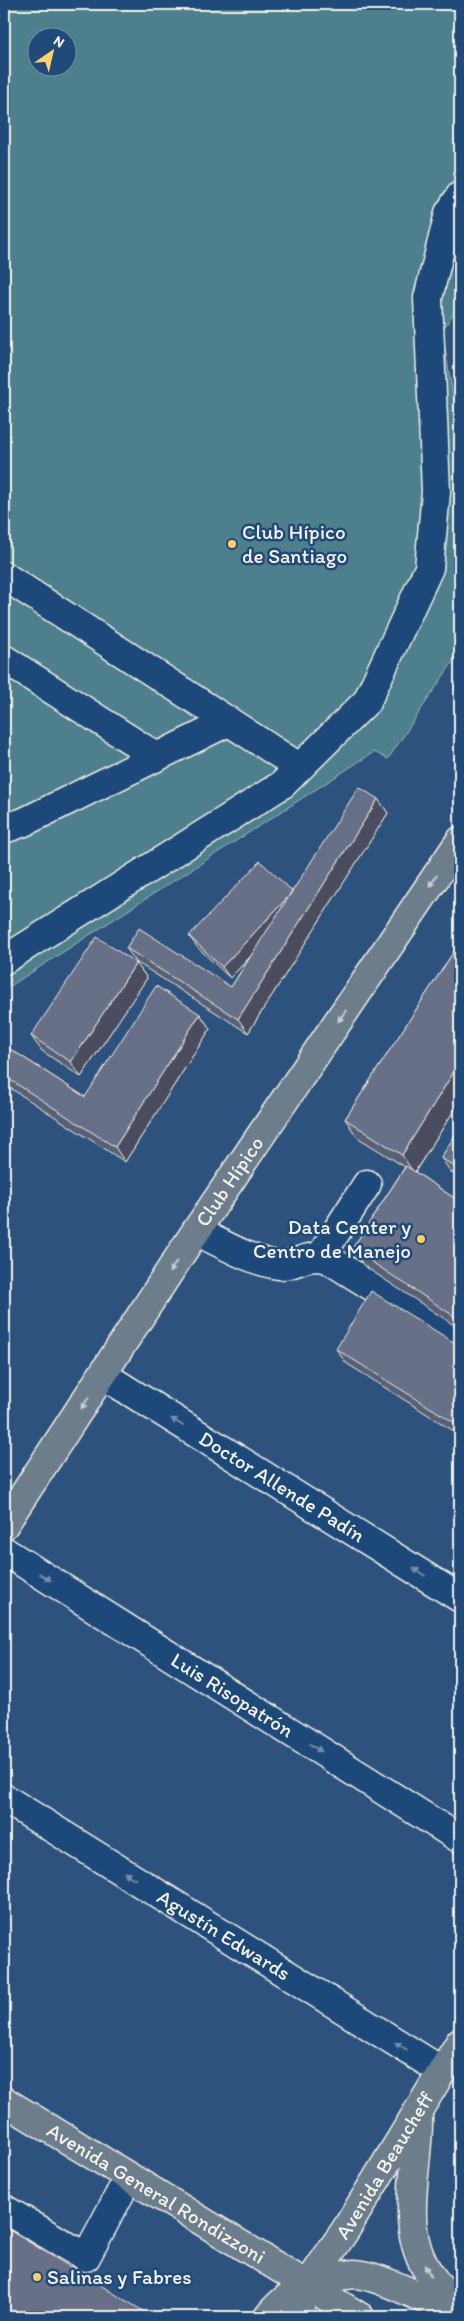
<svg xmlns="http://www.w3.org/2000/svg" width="464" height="2321" font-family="Itim,sans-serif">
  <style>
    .green { fill: #4e808c; stroke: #a1b8ba; fill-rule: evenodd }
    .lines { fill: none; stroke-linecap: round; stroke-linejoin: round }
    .minor-casing { stroke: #f4f1e8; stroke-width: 31 }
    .major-casing { stroke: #f4f1e8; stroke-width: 31 }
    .minor { stroke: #1f4a7a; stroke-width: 28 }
    .major { stroke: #6c7d8c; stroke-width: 28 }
    .wall { fill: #596074; stroke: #f4f1e8 }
    .shaded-wall { fill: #484e5e; stroke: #f4f1e8 }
    .building { fill: #677087; stroke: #f4f1e8 }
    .oneway { fill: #cbcecc }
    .oneway2 { fill: #748da6 }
    .poi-dot { fill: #ffd166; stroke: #1f4a7a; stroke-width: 2 }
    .labels { text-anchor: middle; stroke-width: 5; stroke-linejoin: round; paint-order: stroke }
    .poi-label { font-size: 21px; fill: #f4f1e8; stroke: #1f4a7a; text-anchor: start }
    .street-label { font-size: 21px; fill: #f4f1e8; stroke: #1f4a7a }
  </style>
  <rect width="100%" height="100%" fill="#2d527d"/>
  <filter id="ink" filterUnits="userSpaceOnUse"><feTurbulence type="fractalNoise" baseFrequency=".02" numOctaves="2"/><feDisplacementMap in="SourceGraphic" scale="10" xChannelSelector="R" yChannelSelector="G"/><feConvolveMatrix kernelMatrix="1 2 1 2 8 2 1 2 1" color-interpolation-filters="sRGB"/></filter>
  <g filter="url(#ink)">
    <path class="green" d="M4 4H460V303L442 331 460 437V651L388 759 374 752 4 990ZM38 38H68V68H38Z"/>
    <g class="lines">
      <defs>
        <g id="minor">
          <path d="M4 576 299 767"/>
          <path d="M4 659 157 757"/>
          <path d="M4 829 24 822 228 722"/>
          <path d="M4 960 283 784 367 701 429 568 436 492 428 298 449 213 460 196"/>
          <path d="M196 1231C219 1242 255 1263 279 1265 295 1267 306 1252 328 1259L460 1341"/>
          <path d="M320 1257 367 1184"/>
          <path id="s1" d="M103 1375 460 1598"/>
          <path id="s2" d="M4 1551 460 1839"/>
          <path id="s3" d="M4 1798 442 2071"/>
          <path d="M4 2209 86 2257 129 2177"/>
        </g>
        <g id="major">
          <path id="s4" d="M4 1525 196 1231 460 841"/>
          <path id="s5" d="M4 2101 360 2317"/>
          <path d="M418 2115C420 2167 396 2229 431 2276 439 2288 450 2297 460 2307"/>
          <path d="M268 2317C281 2300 297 2289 317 2282 329 2278 341 2275 354 2274 378 2274 436 2305 460 2316"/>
          <path id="s6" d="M297 2317 307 2286 346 2229 460 2042"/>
        </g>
      </defs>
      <use href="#minor" class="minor-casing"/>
      <use href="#major" class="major-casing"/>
      <use href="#minor" class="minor"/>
      <use href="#major" class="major"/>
    </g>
    <path class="wall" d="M378 799 388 813 248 1033 136 962 126 948 231 987 250 957 230 978 197 947 189 936 292 891Z
      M460 942V1101L415 1172 460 1202V1329L364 1266 352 1249 405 1167 357 1137 345 1119Z
      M136 963 147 978 81 1077 42 1051 31 1036Z
      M200 1014 210 1029 125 1162 4 1084V1045L85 1097Z
      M460 1127V1178L451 1172 441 1158Z
      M460 1346V1435L346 1363 336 1349Z"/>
    <path class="shaded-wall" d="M378 799 388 813 248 1033 238 1019Z
      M293 892 301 903 230 978 222 967Z
      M136 963 147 978 81 1077 71 1062Z
      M200 1014 210 1029 125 1162 115 1147Z
      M460 1062V1101L414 1173 402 1155Z"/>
    <path class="building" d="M359 787 378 799 238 1019 126 948 139 928 231 987Z
      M260 861 292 891 288 897 222 967 189 936Z
      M97 937 136 963 71 1062 31 1036Z
      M460 942V1062L402 1155 345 1119Z
      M156 986 200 1014 115 1147 4 1076V1045L85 1097Z
      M460 1127V1170L441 1158Z
      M406 1166 460 1202V1320L352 1249Z
      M371 1291 460 1346V1426L336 1349Z
      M4 2227 153 2317H4Z"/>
    <defs><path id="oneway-solid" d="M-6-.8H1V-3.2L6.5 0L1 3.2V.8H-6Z" transform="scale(1.25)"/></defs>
    <g class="oneway">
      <use href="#oneway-solid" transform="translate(433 881) rotate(124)"/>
      <use href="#oneway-solid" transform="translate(342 1016) rotate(124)"/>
      <use href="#oneway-solid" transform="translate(173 1267) rotate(123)"/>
      <use href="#oneway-solid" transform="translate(85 1403) rotate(123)"/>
      <use href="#oneway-solid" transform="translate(428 2271) rotate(-121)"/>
    </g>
    <g class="oneway2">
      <use href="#oneway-solid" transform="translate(177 1422) rotate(-148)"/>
      <use href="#oneway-solid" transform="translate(419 1572) rotate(-148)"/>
      <use href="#oneway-solid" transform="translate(45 1577) rotate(32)"/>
      <use href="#oneway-solid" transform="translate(316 1748) rotate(32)"/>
      <use href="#oneway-solid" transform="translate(130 1876) rotate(-148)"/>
      <use href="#oneway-solid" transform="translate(401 2046) rotate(-148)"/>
    </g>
  </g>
  <g class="poi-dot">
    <circle cx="232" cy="544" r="5"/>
    <circle cx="421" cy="1239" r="5"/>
    <circle cx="37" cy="2277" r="5"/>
  </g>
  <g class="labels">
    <g class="poi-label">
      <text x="242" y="539">Club Hípico<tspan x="242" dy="24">de Santiago</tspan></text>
      <text x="411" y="1234" text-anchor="end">Data Center y<tspan x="411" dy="24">Centro de Manejo</tspan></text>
      <text x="47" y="2284">Salinas y Fabres</text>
    </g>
    <g class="street-label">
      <text dy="7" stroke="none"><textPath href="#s4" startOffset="411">Club Hípico</textPath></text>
      <text dy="7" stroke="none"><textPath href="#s1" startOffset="211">Doctor Allende Padín</textPath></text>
      <text dy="7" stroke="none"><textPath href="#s2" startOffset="270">Luis Risopatrón</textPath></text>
      <text dy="7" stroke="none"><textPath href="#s3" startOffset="259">Agustín Edwards</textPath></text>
      <text dy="7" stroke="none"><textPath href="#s6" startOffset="176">Avenida Beaucheff</textPath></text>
      <text dy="7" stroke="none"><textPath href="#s5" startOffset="178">Avenida General Rondizzoni</textPath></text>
    </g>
  </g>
  <rect width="464" height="2321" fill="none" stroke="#1f4a7a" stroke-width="20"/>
  <rect x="10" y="10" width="444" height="2301" fill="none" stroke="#f4f1e8" stroke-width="2" filter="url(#ink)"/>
  <g transform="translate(52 52) rotate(34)"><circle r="24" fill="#1f4a7a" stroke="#748da6"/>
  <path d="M0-4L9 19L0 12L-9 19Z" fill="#ffd166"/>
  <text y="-8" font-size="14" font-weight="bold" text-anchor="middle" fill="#f4f1e8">N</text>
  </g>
</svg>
